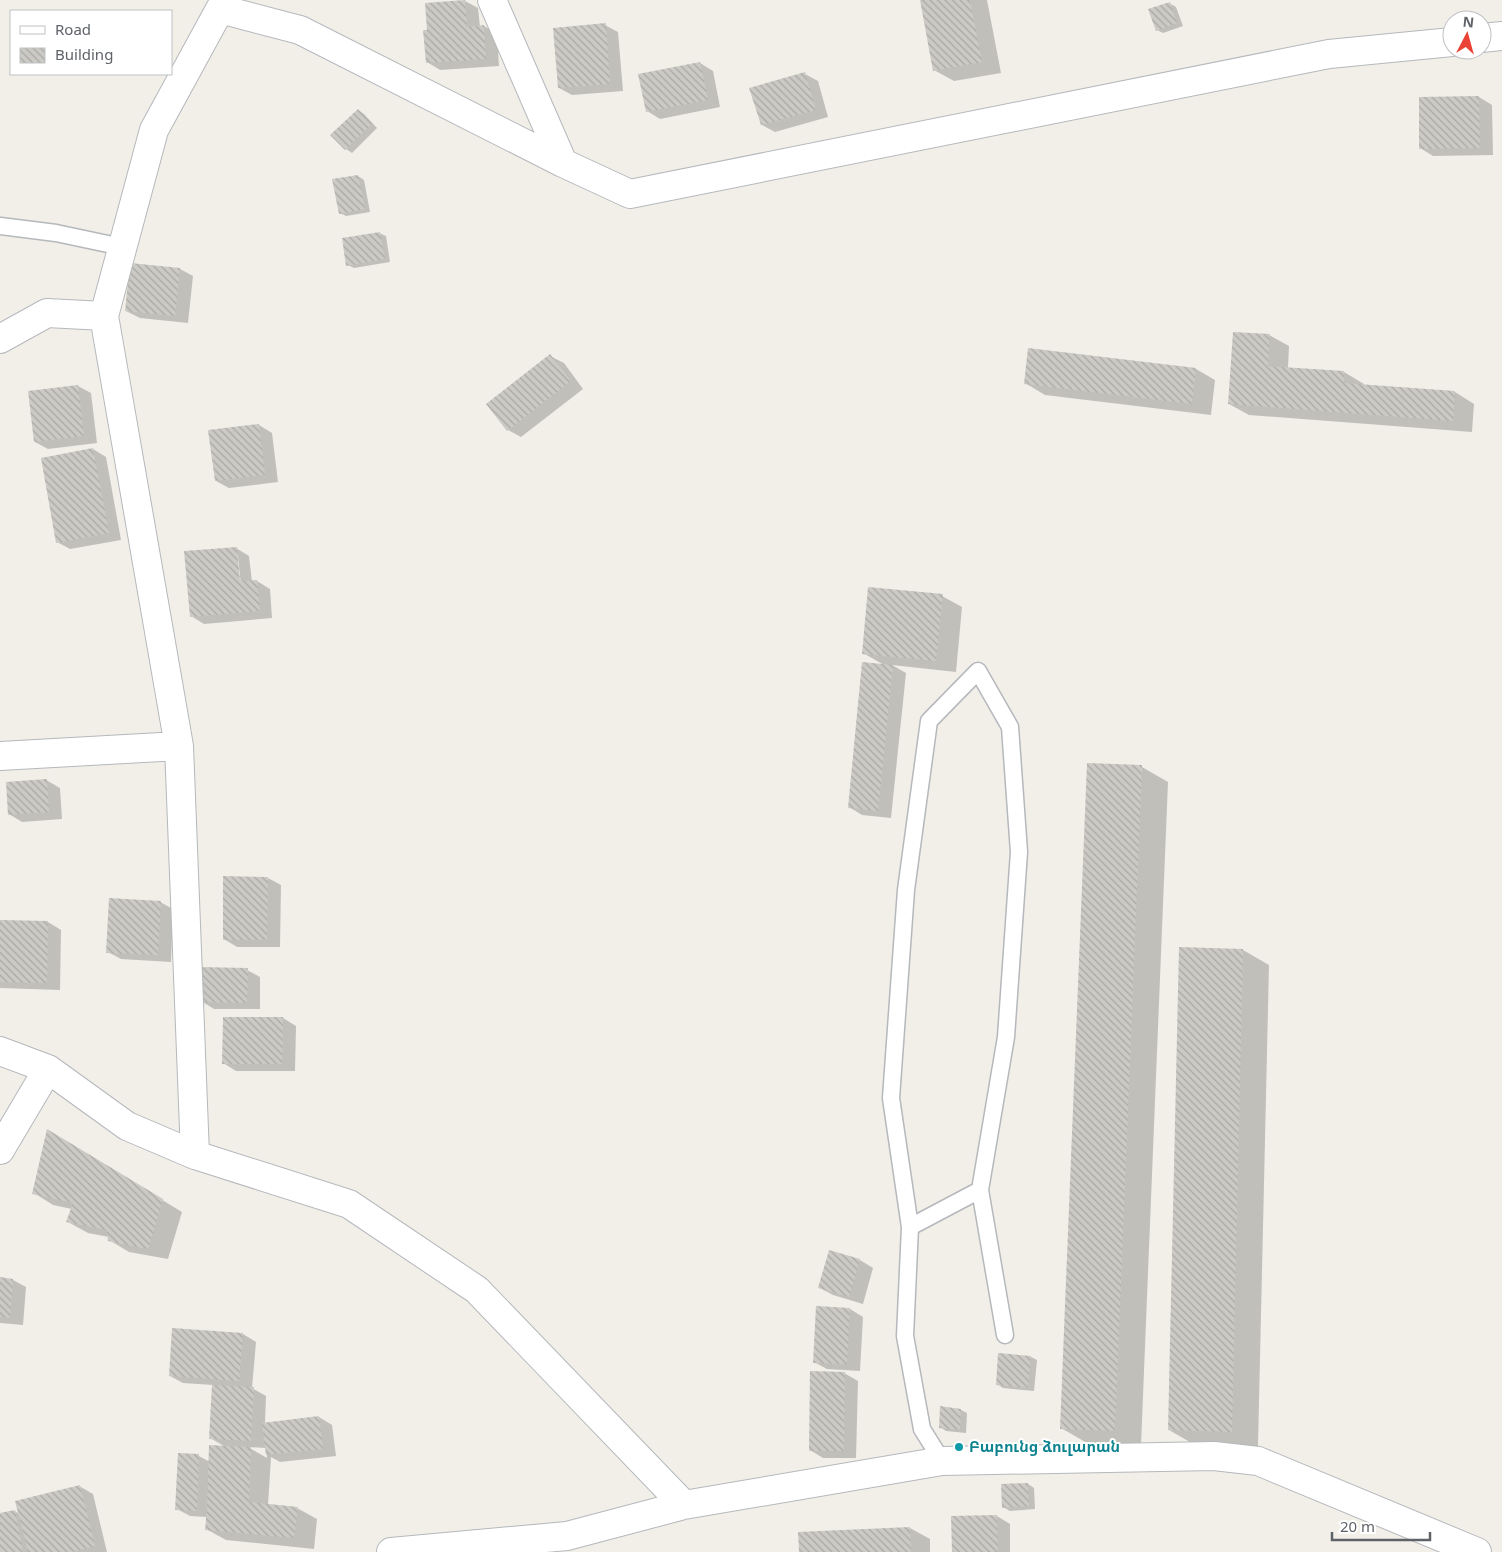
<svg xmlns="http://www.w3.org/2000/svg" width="1502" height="1552" font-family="'Noto Sans','Noto Sans Armenian',sans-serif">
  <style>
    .shadow { fill: #0003; fill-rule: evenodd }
    .building { fill: url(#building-back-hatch) }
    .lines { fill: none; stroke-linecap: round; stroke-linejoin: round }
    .lane-casing { stroke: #b5b8bc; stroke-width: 19 }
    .street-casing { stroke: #b5b8bc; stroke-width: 30 }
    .lane { stroke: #fff; stroke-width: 16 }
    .street { stroke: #fff; stroke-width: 28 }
    .culture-dot { fill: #0f9aa8; stroke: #fff; stroke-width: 2 }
    .labels { text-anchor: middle; stroke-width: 4; stroke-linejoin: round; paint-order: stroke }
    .culture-label { font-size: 15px; font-weight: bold; fill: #0d838f; stroke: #fff; text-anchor: start }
  </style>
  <defs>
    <pattern id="building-back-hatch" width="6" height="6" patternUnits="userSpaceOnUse" patternTransform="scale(1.25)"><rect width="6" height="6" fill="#cccac5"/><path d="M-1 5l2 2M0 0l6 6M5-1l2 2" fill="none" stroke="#a9a8a4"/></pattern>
  </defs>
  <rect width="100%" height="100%" fill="#f1efe8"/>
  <path class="shadow" d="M921 0H987L1001 73 954 81 934 70Z
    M465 1 478 8 480 27 484 26 497 34 499 66 440 70 427 62 428 31Z
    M1169 3 1176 7 1183 26 1163 33 1157 30Z
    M605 25 618 32 623 91 572 95 559 88Z
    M700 63 713 71 720 107 660 119 647 111Z
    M805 74 818 81 828 117 775 132 762 125Z
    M1479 97 1492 105 1493 155 1433 156 1420 148V98Z
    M358 110 364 114 377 128 352 153 346 149Z
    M358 176 364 180 370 212 346 216 340 213Z
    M379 233 386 236 390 262 354 268 348 265Z
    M180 269 193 276 188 323 140 318 126 311Z
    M1269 335 1289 346 1288 368 1344 372 1364 384V386L1455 392 1474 404 1472 432 1249 415 1229 404Z
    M550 356 564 363 583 389 521 437 508 430Z
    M1196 369 1215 380 1211 415 1045 395 1025 383Z
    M78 386 91 393 97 443 48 449 35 442Z
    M259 425 272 433 278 482 229 488 216 481Z
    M93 449 106 457 121 540 70 549 57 542Z
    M236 548 249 556 252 582 257 581 270 589 272 618 204 624 191 616ZM236 555H238L241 587 239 588Z
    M942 596 962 607 956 672 892 665 906 673 891 818 862 815 849 807 884 665 863 653Z
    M1142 767 1168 782 1141 1445 1087 1443 1061 1428Z
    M46 780 60 788 62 819 22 822 9 814Z
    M268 878 281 885 280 947H237L224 939Z
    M160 902 173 909 171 962 121 959 108 952Z
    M0 921 48 922 61 930 60 990 0 988Z
    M1243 950 1269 965 1258 1446 1195 1445 1169 1430Z
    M247 970 260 977V1009H214L201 1001Z
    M283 1018 296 1026 295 1071H236L223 1063Z
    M67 1142 182 1212 168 1259 129 1252 109 1240V1237L88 1233 68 1222 72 1209 53 1205 34 1193Z
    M830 1252 860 1260 873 1268 863 1304 833 1295 820 1288Z
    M0 1279 13 1280 26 1287 23 1325 0 1323Z
    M850 1309 863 1317 860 1371 827 1369 814 1362Z
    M243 1334 256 1342 252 1388 266 1396 265 1423 319 1417 332 1425 336 1456 280 1462 271 1457 268 1505 297 1508 317 1519 314 1549 226 1540 206 1529 207 1517 190 1516 177 1509 199 1456 210 1462 226 1447 210 1438 213 1385 183 1383 170 1376ZM248 1447 266 1448 267 1458Z
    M1000 1354 1031 1357 1037 1360 1034 1391 1003 1388 997 1384Z
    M844 1373 858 1381 856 1458H823L810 1450Z
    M961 1410 967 1413 966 1433 946 1431 940 1427Z
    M1028 1484 1034 1488 1035 1509 1010 1511 1003 1507 1002 1486Z
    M79 1486 93 1494 107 1552H0V1514L15 1511 19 1514Z
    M997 1516 1010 1524V1552H953Z
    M910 1528 930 1539V1552H800Z"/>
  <path class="building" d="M465 0 467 27 484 25 486 59 426 63 423 30H427L425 3Z
    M920 0H970L982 62 933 71Z
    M1170 2 1177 23 1156 31 1148 9Z
    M606 23 610 84 558 88 553 28Z
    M700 62 708 100 646 112 638 74Z
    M805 72 816 110 761 125 749 88Z
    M1479 96 1480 148 1419 149V97Z
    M358 109 372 124 345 150 330 135Z
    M358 175 365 209 339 214 332 179Z
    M380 232 385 259 346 266 342 238Z
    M130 263 180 268 175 316 125 311Z
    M1233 332 1270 334 1268 366 1344 371V383L1455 391 1453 421 1228 404Z
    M1028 348 1196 368 1192 404 1024 384Z
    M550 354 571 381 507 431 486 404Z
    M78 385 84 436 34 442 28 391Z
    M259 424 265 475 215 481 208 430Z
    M93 448 109 533 56 543 41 458Z
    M237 547 240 581 257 580 260 611 190 617 184 551Z
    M868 587 943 594 936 661 862 654Z
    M862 662 893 665 878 811 848 808Z
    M1087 763 1142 765 1115 1431 1060 1429Z
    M47 779 49 812 8 815 6 782Z
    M223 876 268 877 267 940H223Z
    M109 898 161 901 158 955 106 953Z
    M0 920 48 921 47 983 0 982Z
    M1179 947 1243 949 1232 1432 1168 1430Z
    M200 967 248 968 247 1003 200 1002Z
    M223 1017H283L282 1064H222Z
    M47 1129 163 1199 148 1249 108 1241 107 1230 66 1222 73 1203 32 1194Z
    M829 1250 860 1259 849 1297 818 1288Z
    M0 1277 13 1279 10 1318 0 1317Z
    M816 1306 850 1308 847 1364 813 1363Z
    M172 1328 243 1333 239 1381 169 1376Z
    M998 1353 1031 1356 1028 1388 996 1385Z
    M810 1371 845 1372 844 1451H809Z
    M212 1385 254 1387 251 1441 209 1439Z
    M940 1406 961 1409 960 1430 939 1428Z
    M319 1416 323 1449 266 1455 262 1423Z
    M209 1445 251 1447 249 1502 298 1507 294 1538 205 1530 207 1508Z
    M178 1453 199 1454 197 1511 175 1510Z
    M1028 1483 1029 1506 1002 1508 1001 1484Z
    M80 1485 95 1546 72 1552H28L15 1501Z
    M15 1510 23 1552H0V1513Z
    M997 1515 998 1552H952L951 1516Z
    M910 1527 911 1552H799L798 1532Z"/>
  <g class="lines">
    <defs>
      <path id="lane" d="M0 226 56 233 122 247
        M910 1227 980 1190
        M942 1461 922 1429 905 1336 910 1227 891 1098 906 890 929 721 978 671 1010 727 1019 852 1006 1037 980 1190 1005 1335"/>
      <path id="street" d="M492 0 563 163
        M1482 38 1502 36
        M0 339 47 313 104 316
        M0 756 179 746
        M0 1051 48 1069 127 1126 195 1155
        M0 1150 48 1069
        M684 1505 477 1290 349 1204 195 1155 179 746 104 316 154 130 220 9 300 30 563 163 630 194 1329 54 1452 42
        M391 1552 567 1536 684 1505 942 1461 1214 1456 1258 1461 1477 1552"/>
    </defs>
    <use href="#lane" class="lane-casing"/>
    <use href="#street" class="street-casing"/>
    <use href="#lane" class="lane"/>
    <use href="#street" class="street"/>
  </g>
  <circle class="culture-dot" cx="959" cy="1447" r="5"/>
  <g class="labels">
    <g class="culture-label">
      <text x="969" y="1452">Բաբունց ձուլարան</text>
    </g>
  </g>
  <rect x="10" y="10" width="162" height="65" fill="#ffffff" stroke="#bfc1c3"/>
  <rect x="20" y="26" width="25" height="8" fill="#ffffff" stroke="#bfc1c3"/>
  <text x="55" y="35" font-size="15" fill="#5f6368">Road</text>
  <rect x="20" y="48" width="25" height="15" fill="url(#building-back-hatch)" stroke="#bfc1c3"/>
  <text x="55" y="60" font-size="15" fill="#5f6368">Building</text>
  <g transform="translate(1467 35) rotate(6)"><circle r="24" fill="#ffffff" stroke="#bfc1c3"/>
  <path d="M0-4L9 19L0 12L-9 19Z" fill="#ea4335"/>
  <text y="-8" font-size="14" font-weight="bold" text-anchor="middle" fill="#5f6368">N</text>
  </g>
  <path d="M1332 1532v8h98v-8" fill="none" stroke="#5f6368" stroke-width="2.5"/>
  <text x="1340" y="1532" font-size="15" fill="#5f6368" stroke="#ffffff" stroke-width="4" paint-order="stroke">20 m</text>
</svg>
